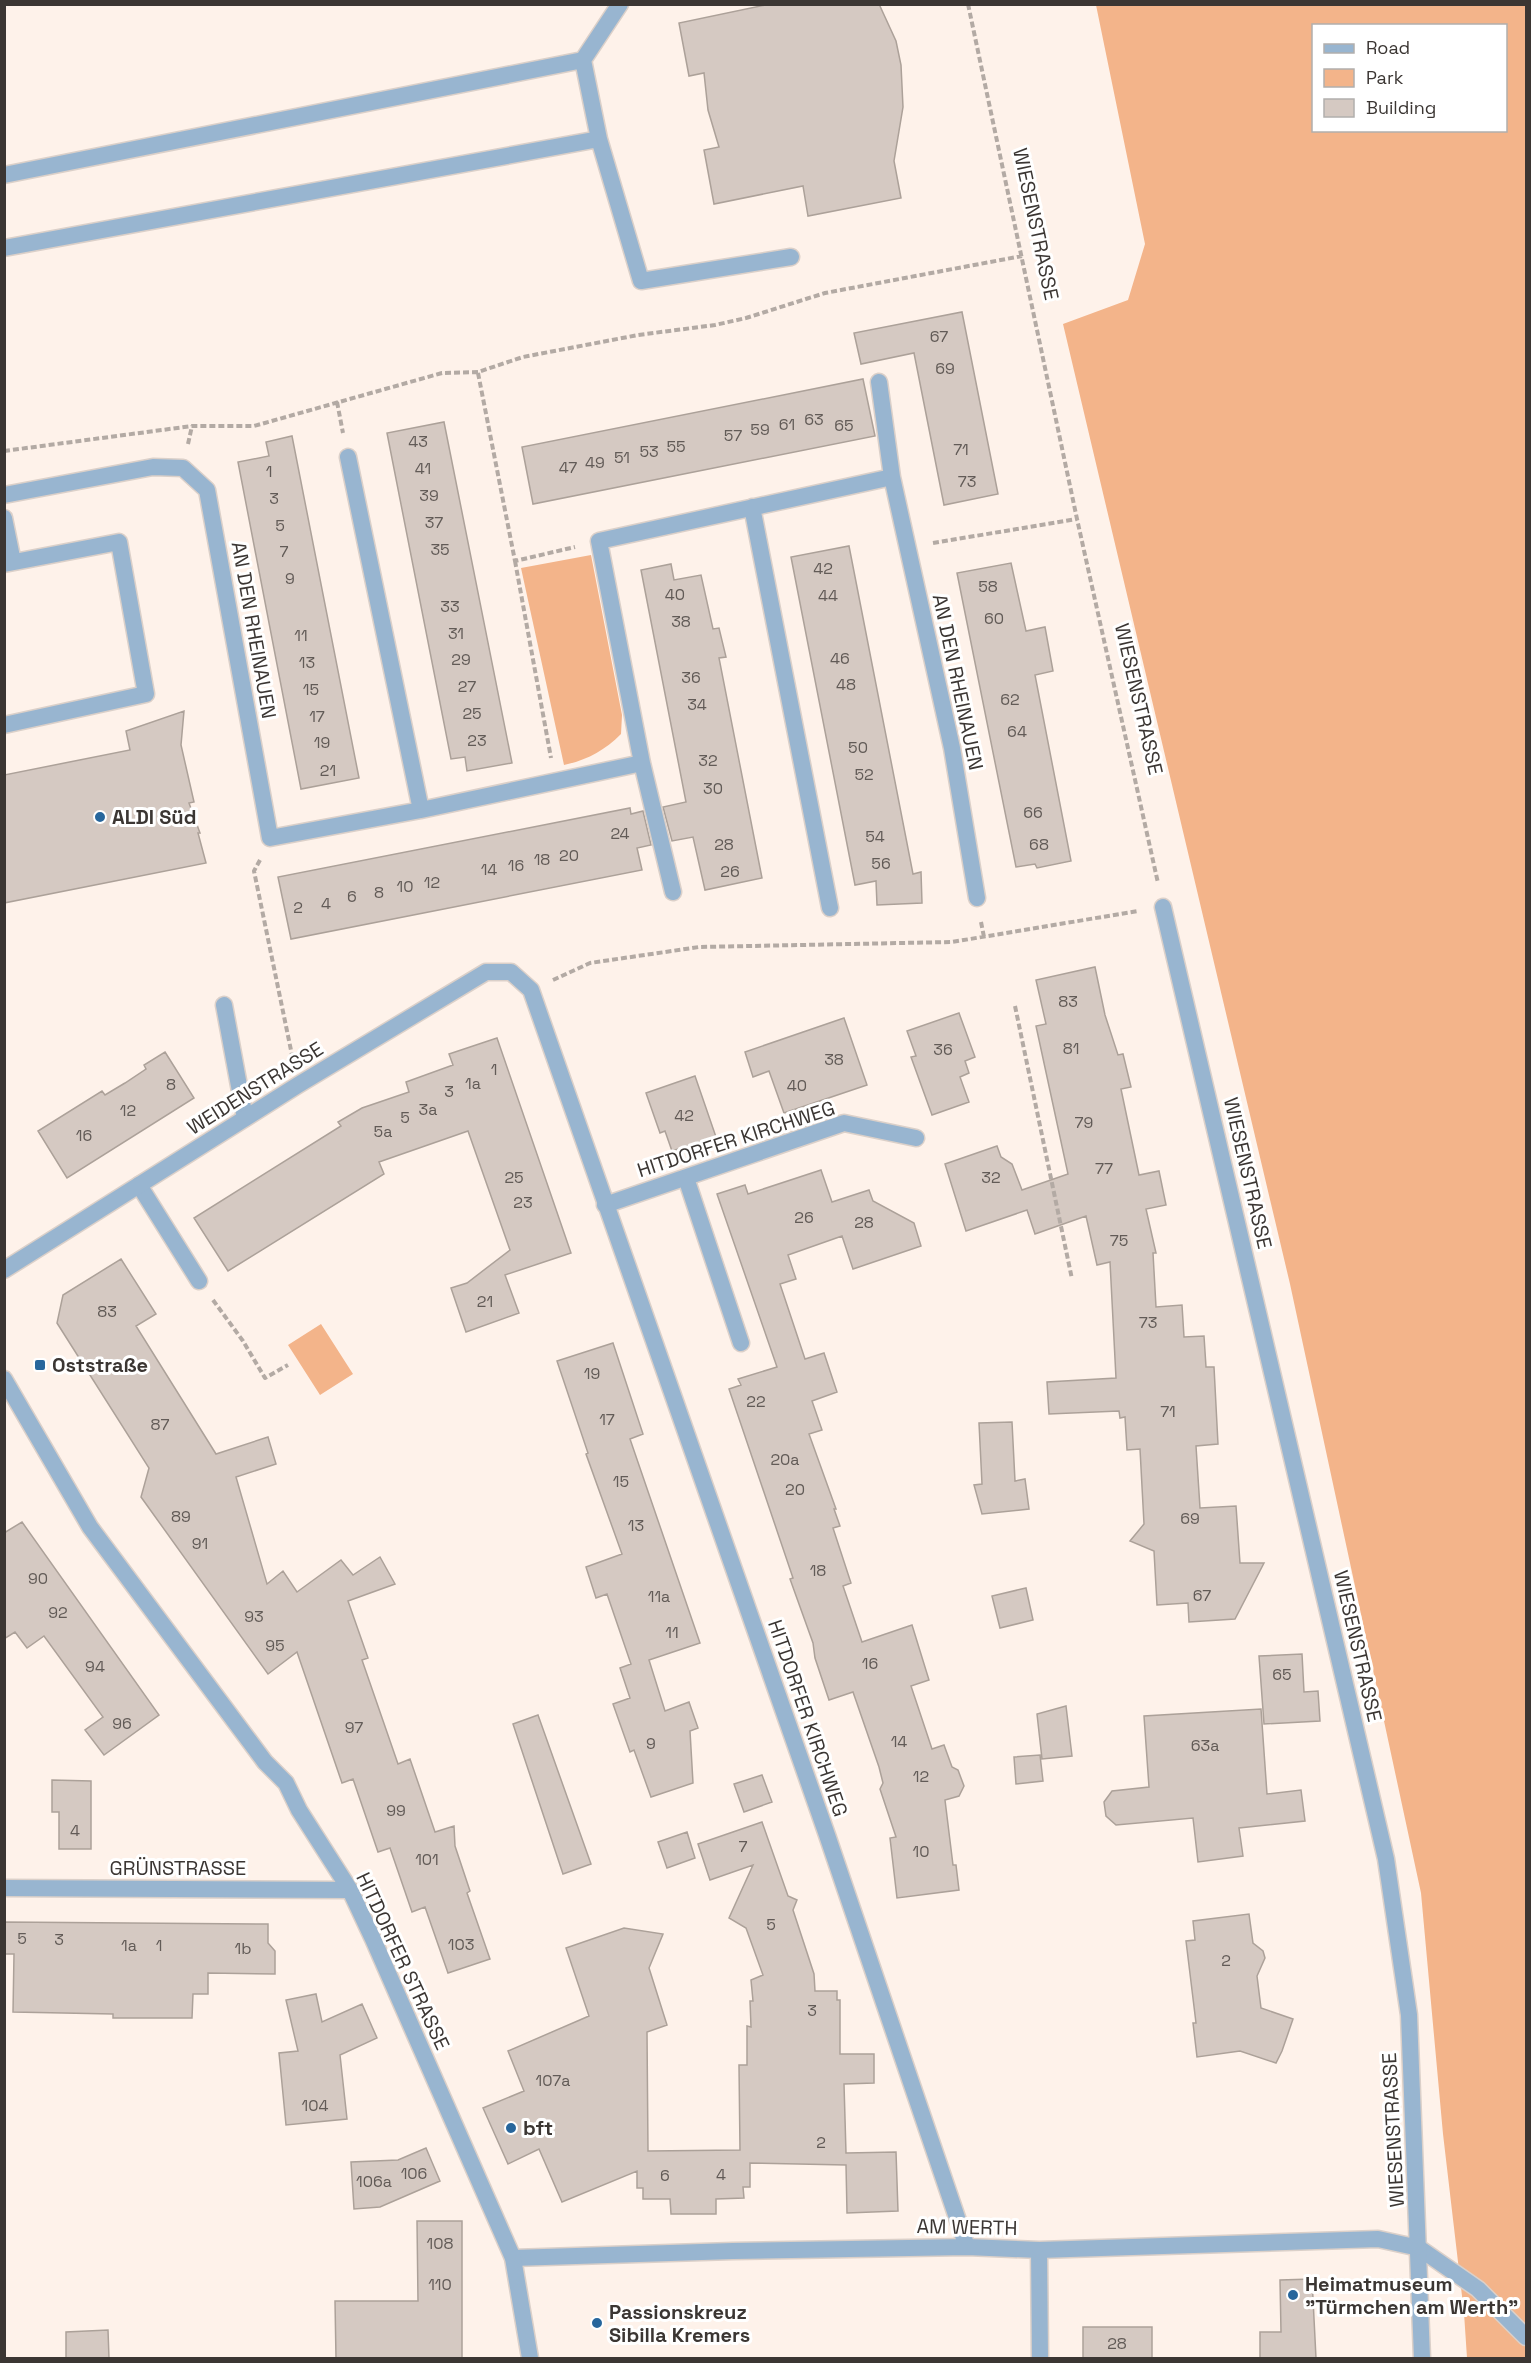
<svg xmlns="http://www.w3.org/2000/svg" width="1531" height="2363" font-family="'Space Grotesk',sans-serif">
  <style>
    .green { fill: #f3b48a; fill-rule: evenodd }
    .building { fill: #d5c9c2; stroke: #aca199; stroke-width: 1.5 }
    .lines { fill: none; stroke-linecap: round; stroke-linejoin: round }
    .service-casing { stroke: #dbd0c9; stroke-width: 19 }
    .minor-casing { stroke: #dbd0c9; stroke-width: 19 }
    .tertiary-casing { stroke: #dbd0c9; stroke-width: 19 }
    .path { stroke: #b3aaa4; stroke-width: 4; stroke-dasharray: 6 3; stroke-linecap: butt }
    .service { stroke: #98b5d0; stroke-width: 16 }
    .minor { stroke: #98b5d0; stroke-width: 16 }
    .tertiary { stroke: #98b5d0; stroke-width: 16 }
    .poi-dot { fill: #27669c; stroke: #fff; stroke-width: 2 }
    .labels { text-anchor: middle; stroke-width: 6; stroke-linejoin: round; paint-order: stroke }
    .number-label { font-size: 16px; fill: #625b57 }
    .street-label { font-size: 20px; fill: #3b3633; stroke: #fff }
    .poi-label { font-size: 20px; font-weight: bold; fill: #3b3633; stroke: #fff; text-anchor: start }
  </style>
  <rect width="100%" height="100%" fill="#fef2ea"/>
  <path class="green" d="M1096 5H1526V2358H1467L1464 2313 1443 2134 1421 1893 1290 1284 1063 324 1128 300 1145 244ZM1314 26H1506V130H1314Z
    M591 555 622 715 621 734C604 751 587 760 564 765L521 568Z
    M321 1324 353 1374 320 1395 288 1345Z"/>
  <path class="building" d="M770 4H879L896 41 901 65 903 107 894 161 901 198 808 216 803 186 714 204 704 150 719 147 708 110 704 73 689 76 679 23Z
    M962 312 998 494 944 505 914 353 861 364 854 333Z
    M863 379 875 436 533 504 522 447Z
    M444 422 512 763 467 771 465 757 451 759 387 433Z
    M292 436 359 778 301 789 238 462 269 456 266 442Z
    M849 546 913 874 921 872 922 903 877 905 876 881 855 885 791 557Z
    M1011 563 1026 631 1045 627 1053 671 1035 675 1071 861 1037 868 1035 864 1016 867 957 573Z
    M671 564 674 580 701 575 713 629 719 628 726 657 719 658 762 878 705 890 693 837 672 841 663 807 686 802 641 570Z
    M184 711 181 745 194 802 189 803 200 833H198L206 863 4 903V775L130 750 126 731Z
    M630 808 631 814 643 811 651 845 637 848 642 870 291 939 278 877Z
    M1095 967 1105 1015 1118 1055 1123 1054 1131 1087 1121 1089 1139 1175 1159 1171 1166 1205 1146 1209 1156 1253H1153L1156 1307 1182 1305 1184 1337 1204 1336 1206 1367H1214L1218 1444 1196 1446 1200 1508 1236 1506 1240 1563H1264L1235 1619 1189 1622 1188 1603 1157 1605 1154 1551 1130 1541 1144 1524 1140 1449 1127 1450 1125 1417 1120 1418 1119 1411 1049 1414 1047 1382 1116 1378 1110 1262 1097 1265 1086 1216 1035 1234 1027 1210 966 1231 945 1164 997 1146 1001 1157 1012 1164 1022 1190 1068 1174 1036 1026 1046 1024 1036 980Z
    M959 1013 975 1057 965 1061 969 1073 960 1077 969 1102 932 1115 911 1057 916 1056 907 1031Z
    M844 1018 867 1085 784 1113 769 1071 753 1077 745 1052Z
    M497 1038 571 1253 505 1275 519 1313 466 1332 451 1288 467 1283 510 1250 468 1131 379 1162 384 1174 228 1271 194 1218 341 1126 338 1122 362 1108 409 1092 406 1082 453 1065 449 1054Z
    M165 1052 194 1098 67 1178 38 1131 102 1091 105 1095 125 1083 146 1069 144 1065Z
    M695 1076 716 1137 672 1151 665 1131 660 1133 646 1093Z
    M821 1170 832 1202 869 1190 873 1201 914 1223 921 1246 853 1269 842 1236 788 1255 796 1279 780 1284 805 1359 824 1353 837 1392 812 1401 822 1430 809 1434 836 1509H834L840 1526 833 1528 851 1583 843 1586 862 1642 912 1625 929 1680 911 1686 932 1749 944 1745 952 1767 958 1770 964 1786 959 1796 945 1800 953 1865H956L959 1890 897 1898 890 1838 896 1837 880 1789 883 1783 879 1767 853 1692 829 1700 815 1658 813 1643 790 1579 793 1578 729 1389 741 1385 738 1379 777 1367 717 1194 745 1185 748 1194Z
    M121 1259 156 1314 136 1326 216 1454 268 1437 276 1464 236 1477 267 1584 283 1571 297 1592 341 1560 353 1575 380 1557 395 1584 348 1601 368 1658 362 1660 398 1764 410 1759 435 1832 454 1826 455 1846 470 1891 467 1893 490 1959 448 1973 425 1907 412 1912 390 1848 378 1852 353 1779 342 1783 297 1652 268 1674 141 1497 149 1468 57 1323 63 1295Z
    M613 1343 643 1434 630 1439 700 1643 649 1660 665 1711 689 1702 698 1728 690 1731 693 1783 651 1797 634 1750 630 1752 613 1704 630 1698 620 1668 631 1664 607 1594 596 1598 586 1567 622 1554 586 1454 588 1453 557 1361Z
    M1012 1422 1015 1481 1025 1479 1029 1509 982 1514 974 1485 982 1484 979 1423Z
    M22 1522 159 1715 104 1755 85 1730 103 1717 44 1636 27 1648 15 1632 4 1639V1533Z
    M1026 1588 1033 1620 1000 1628 992 1596Z
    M1302 1654 1304 1692 1318 1691 1320 1721 1264 1724 1259 1656Z
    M1066 1706 1072 1756 1042 1759 1037 1714Z
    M1261 1709 1267 1794 1301 1790 1305 1821 1239 1828 1243 1856 1198 1862 1193 1818 1116 1825 1106 1816 1104 1802 1112 1791 1149 1787 1144 1716Z
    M538 1715 591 1864 563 1874 513 1724Z
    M1040 1755 1043 1781 1016 1784 1014 1757Z
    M762 1775 772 1802 744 1812 734 1784Z
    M52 1780 91 1781V1849H59V1812H52Z
    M762 1822 788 1896 797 1900 793 1910 814 1974 815 1991H837V2000H840V2054H874V2083L844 2084 846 2153 896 2152 898 2211 847 2213 846 2165 750 2163V2187H743L744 2198 716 2199V2214H671L670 2199H643V2188H637V2171L562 2202 539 2149 508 2164 483 2108 524 2091 508 2051 589 2016 566 1948 624 1928 663 1934 649 1968 667 2025 647 2032 648 2151 740 2150 739 2065H747V2026L751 2027 750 2001H753L751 1980 763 1975 746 1928 729 1918 753 1865 710 1880 698 1844Z
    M687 1832 695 1858 667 1868 658 1842Z
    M1249 1914 1253 1943 1263 1951 1265 1958 1257 1976 1261 2008 1293 2019 1282 2051 1276 2063 1240 2051 1197 2057 1193 2023H1196L1186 1941 1195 1940 1193 1921Z
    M4 1922 268 1924V1943L275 1951V1974L208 1973V1994H193L192 2018H113V2014L13 2012 14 1954H4Z
    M316 1994 322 2022 362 2004 377 2038 340 2055 347 2119 286 2125 279 2053 298 2051 286 2000Z
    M426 2148 440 2181 380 2207 354 2209 351 2162 398 2160Z
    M417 2221H462V2358H336L335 2301H418Z
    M1312 2279 1316 2358H1260V2332H1281L1280 2280Z
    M1083 2327H1152V2358H1083Z
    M108 2330 109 2358H66V2332Z"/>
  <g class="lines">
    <defs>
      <path id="service" d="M599 139 641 281 791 257
        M4 175 583 60 620 4
        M4 248 599 139 583 60
        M4 518 13 562
        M4 564 119 542 146 694 4 725
        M224 1005 245 1118
        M686 1178 741 1343
        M139 1185 199 1281
        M605 1205 844 1123 916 1138
        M1419 2248 1478 2289 1526 2337"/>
      <path id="minor" d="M879 382 892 477 952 748 977 898
        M4 495 153 467 183 468 207 490 270 838 421 810 348 457
        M752 507 830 908
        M421 810 642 763
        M673 892 642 763 599 541 892 477
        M1163 907 1386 1859 1409 2015 1422 2358
        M4 1270 298 1085 486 972H511L531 990 827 1835 967 2247
        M4 1888 350 1890
        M1039 2250 1040 2358
        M513 2258 733 2251 967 2247 1039 2250 1378 2239 1419 2248"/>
      <path id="tertiary" d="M4 1379 90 1527 265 1762 286 1783 299 1810 350 1890 373 1939 513 2258 530 2358"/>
    </defs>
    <use href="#service" class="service-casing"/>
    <use href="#minor" class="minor-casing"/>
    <use href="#tertiary" class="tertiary-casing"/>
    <path class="path" d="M968 4 1077 519 1158 883
      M478 373 515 561 575 547
      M337 402 343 433
      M188 444 192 426
      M4 451 192 426H254L442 373 478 372 523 357 638 335 715 325 746 318 825 293 1022 256
      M933 543 1077 519
      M515 561 551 758
      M260 860 254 871 293 1060
      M981 922 984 937
      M553 980 590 963 699 947 952 942 1138 911
      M1015 1006 1072 1279
      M213 1300 243 1341 265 1378 288 1365"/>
    <use href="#service" class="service"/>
    <use href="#minor" class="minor"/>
    <use href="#tertiary" class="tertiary"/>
  </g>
  <g class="poi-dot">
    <circle cx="100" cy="817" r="6"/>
    <rect x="34" y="1359" width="12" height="12" rx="3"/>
    <circle cx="511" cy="2128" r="6"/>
    <circle cx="1293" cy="2295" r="6"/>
    <circle cx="597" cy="2323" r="6"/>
  </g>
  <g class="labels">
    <g class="number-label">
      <text x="939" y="342">67</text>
      <text x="945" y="374">69</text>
      <text x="814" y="425">63</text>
      <text x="787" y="430">61</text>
      <text x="844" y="431">65</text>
      <text x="760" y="435">59</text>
      <text x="733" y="441">57</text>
      <text x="418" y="447">43</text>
      <text x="676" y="452">55</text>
      <text x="961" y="455">71</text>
      <text x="649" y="457">53</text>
      <text x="622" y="463">51</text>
      <text x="595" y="468">49</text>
      <text x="568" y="473">47</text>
      <text x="423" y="474">41</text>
      <text x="269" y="477">1</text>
      <text x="967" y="487">73</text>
      <text x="429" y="501">39</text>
      <text x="274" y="504">3</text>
      <text x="434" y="528">37</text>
      <text x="280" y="531">5</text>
      <text x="440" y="555">35</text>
      <text x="284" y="557">7</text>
      <text x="823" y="574">42</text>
      <text x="290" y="584">9</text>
      <text x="988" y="592">58</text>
      <text x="675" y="600">40</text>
      <text x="828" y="601">44</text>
      <text x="450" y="612">33</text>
      <text x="994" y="624">60</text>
      <text x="681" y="627">38</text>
      <text x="456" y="639">31</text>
      <text x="301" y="641">11</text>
      <text x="840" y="664">46</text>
      <text x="461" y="665">29</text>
      <text x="307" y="668">13</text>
      <text x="691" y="683">36</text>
      <text x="846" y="690">48</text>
      <text x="467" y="692">27</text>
      <text x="311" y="695">15</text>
      <text x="1010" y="705">62</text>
      <text x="697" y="710">34</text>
      <text x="472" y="719">25</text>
      <text x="317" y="722">17</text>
      <text x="1017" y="737">64</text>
      <text x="477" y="746">23</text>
      <text x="322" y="748">19</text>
      <text x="858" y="753">50</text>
      <text x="708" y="766">32</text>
      <text x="328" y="776">21</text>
      <text x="864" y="780">52</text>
      <text x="713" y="794">30</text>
      <text x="1033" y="818">66</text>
      <text x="620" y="839">24</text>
      <text x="875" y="842">54</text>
      <text x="724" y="850">28</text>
      <text x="1039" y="850">68</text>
      <text x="569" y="861">20</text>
      <text x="542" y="865">18</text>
      <text x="881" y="869">56</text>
      <text x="516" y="871">16</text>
      <text x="489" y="875">14</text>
      <text x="730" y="877">26</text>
      <text x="432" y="888">12</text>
      <text x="405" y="892">10</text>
      <text x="379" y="898">8</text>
      <text x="352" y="902">6</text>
      <text x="326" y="909">4</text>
      <text x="298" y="913">2</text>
      <text x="1068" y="1007">83</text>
      <text x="1071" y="1054">81</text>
      <text x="943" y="1055">36</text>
      <text x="834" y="1065">38</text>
      <text x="494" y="1075">1</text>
      <text x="473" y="1089">1a</text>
      <text x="171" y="1090">8</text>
      <text x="797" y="1091">40</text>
      <text x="449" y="1097">3</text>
      <text x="428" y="1115">3a</text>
      <text x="128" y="1116">12</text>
      <text x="684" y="1121">42</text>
      <text x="405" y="1123">5</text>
      <text x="1084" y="1128">79</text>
      <text x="383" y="1137">5a</text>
      <text x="84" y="1141">16</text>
      <text x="1104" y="1174">77</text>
      <text x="514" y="1183">25</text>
      <text x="991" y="1183">32</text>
      <text x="523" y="1208">23</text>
      <text x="804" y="1223">26</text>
      <text x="864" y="1228">28</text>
      <text x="1119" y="1246">75</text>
      <text x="485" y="1307">21</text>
      <text x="107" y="1317">83</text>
      <text x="1148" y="1328">73</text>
      <text x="592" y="1379">19</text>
      <text x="756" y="1407">22</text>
      <text x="1168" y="1417">71</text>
      <text x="607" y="1425">17</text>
      <text x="160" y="1430">87</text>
      <text x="785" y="1465">20a</text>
      <text x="621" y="1487">15</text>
      <text x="795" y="1495">20</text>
      <text x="181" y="1522">89</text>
      <text x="1190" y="1524">69</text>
      <text x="636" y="1531">13</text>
      <text x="200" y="1549">91</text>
      <text x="818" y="1576">18</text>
      <text x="38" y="1584">90</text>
      <text x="1202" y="1601">67</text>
      <text x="659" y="1602">11a</text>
      <text x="58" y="1618">92</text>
      <text x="254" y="1622">93</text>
      <text x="672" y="1638">11</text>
      <text x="275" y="1651">95</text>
      <text x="870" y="1669">16</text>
      <text x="95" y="1672">94</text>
      <text x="1282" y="1680">65</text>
      <text x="122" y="1729">96</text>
      <text x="354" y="1733">97</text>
      <text x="899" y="1747">14</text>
      <text x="651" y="1749">9</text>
      <text x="1205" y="1751">63a</text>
      <text x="921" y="1782">12</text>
      <text x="396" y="1816">99</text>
      <text x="75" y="1836">4</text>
      <text x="743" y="1852">7</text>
      <text x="921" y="1857">10</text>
      <text x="427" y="1865">101</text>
      <text x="771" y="1930">5</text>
      <text x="22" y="1944">5</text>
      <text x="59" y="1945">3</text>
      <text x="461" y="1950">103</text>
      <text x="129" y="1951">1a</text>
      <text x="159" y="1951">1</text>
      <text x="243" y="1954">1b</text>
      <text x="1226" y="1966">2</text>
      <text x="812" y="2016">3</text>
      <text x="553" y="2086">107a</text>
      <text x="315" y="2111">104</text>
      <text x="821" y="2148">2</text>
      <text x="414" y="2179">106</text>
      <text x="721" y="2180">4</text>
      <text x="665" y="2181">6</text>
      <text x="374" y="2187">106a</text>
      <text x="440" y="2249">108</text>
      <text x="440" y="2290">110</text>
      <text x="1117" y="2349">28</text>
    </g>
    <g class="street-label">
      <text transform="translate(1036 224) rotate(78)" y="7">WIESENSTRASSE</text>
      <text transform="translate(254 630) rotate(80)" y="7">AN DEN RHEINAUEN</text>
      <text transform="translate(958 682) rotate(78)" y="7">AN DEN RHEINAUEN</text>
      <text transform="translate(1139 699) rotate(77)" y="7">WIESENSTRASSE</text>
      <text transform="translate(255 1088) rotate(-32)" y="7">WEIDENSTRASSE</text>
      <text transform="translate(736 1139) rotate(-18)" y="7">HITDORFER KIRCHWEG</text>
      <text transform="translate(1248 1173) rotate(77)" y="7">WIESENSTRASSE</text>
      <text transform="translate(1358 1646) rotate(77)" y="7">WIESENSTRASSE</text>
      <text transform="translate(808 1718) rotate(71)" y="7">HITDORFER KIRCHWEG</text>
      <text x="178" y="1875">GRÜNSTRASSE</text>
      <text transform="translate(403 1961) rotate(65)" y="7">HITDORFER STRASSE</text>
      <text transform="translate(1393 2130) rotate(-93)" y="7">WIESENSTRASSE</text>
      <text transform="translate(967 2227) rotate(1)" y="7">AM WERTH</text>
    </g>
    <g class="poi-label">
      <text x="112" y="824">ALDI Süd</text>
      <text x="52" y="1372">Oststraße</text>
      <text x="523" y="2135">bft</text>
      <text x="1305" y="2291">Heimatmuseum<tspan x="1305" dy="23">"Türmchen am Werth"</tspan></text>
      <text x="609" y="2319">Passionskreuz<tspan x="609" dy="23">Sibilla Kremers</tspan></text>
    </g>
  </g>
  <rect width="1531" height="2363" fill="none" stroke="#3b3633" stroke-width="12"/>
  <rect x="1312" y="24" width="195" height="108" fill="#ffffff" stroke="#b1afad" stroke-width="1.5"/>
  <rect x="1324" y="44" width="30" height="9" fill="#98b5d0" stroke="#b1afad" stroke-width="1.5"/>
  <text x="1366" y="54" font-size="18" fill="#3b3633">Road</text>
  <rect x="1324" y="69" width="30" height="18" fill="#f3b48a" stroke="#b1afad" stroke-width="1.5"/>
  <text x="1366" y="84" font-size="18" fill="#3b3633">Park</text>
  <rect x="1324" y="99" width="30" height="18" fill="#d5c9c2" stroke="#b1afad" stroke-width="1.5"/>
  <text x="1366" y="114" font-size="18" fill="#3b3633">Building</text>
</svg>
